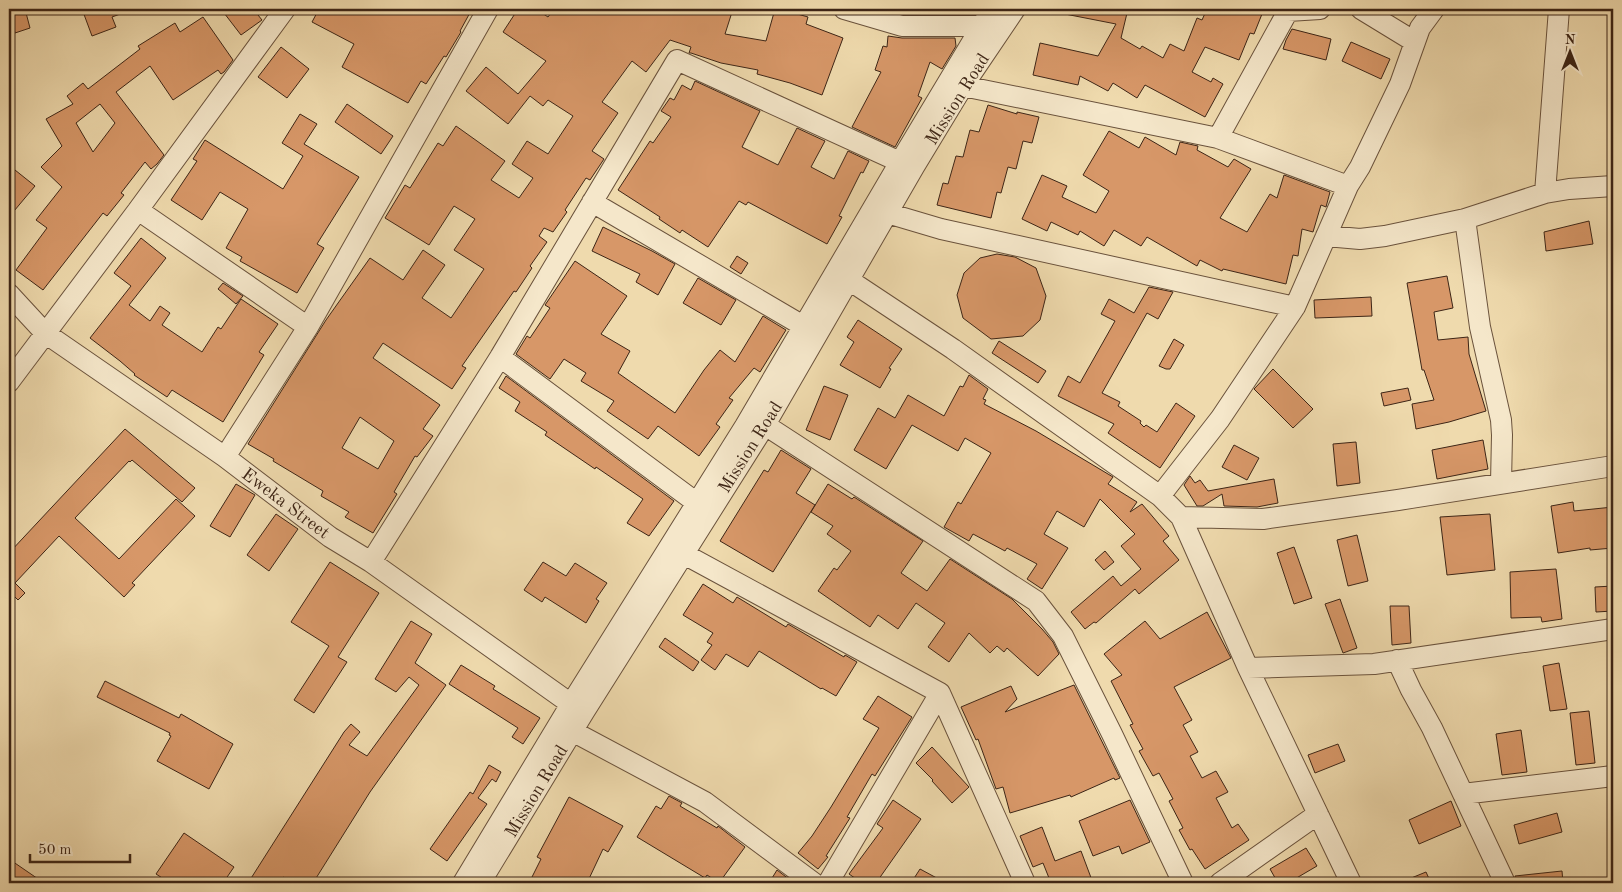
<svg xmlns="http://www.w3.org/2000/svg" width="1622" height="892" font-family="'Old Standard TT',serif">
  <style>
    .building { fill: #d79768; stroke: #3d2516; fill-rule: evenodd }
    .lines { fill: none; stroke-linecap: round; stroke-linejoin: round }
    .minor-casing { stroke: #6a523c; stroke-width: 22 }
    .minor { stroke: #f5e7ca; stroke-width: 20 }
    .labels { text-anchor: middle; stroke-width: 4; stroke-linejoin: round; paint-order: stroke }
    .street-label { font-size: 18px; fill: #3d2516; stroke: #f5e7ca }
  </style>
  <rect width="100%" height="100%" fill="#efdaad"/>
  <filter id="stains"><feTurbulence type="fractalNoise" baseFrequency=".004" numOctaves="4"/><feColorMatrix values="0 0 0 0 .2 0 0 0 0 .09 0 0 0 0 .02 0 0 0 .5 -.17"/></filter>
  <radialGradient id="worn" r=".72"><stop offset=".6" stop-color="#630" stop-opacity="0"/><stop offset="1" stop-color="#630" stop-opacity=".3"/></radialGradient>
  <path class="building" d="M9 9H25L30 28 15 33Z
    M82 9H131V10L112 17 116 27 92 36Z
    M221 9H266L258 15 262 20 241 35Z
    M319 9H472L460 31 461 32 446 57 444 56 426 84 421 81 408 103 342 67 354 44 312 22Z
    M518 9H536L548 17 554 9H733L725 34 766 41 775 9H780L808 17 806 24 843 38 822 95 790 83 757 74 758 70 721 63 691 53H689L691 47 670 40 646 72 632 61 602 102 618 113 592 151 604 159 590 180 586 178 565 210 567 212 553 232 544 228 539 236 547 242 530 266 532 268 516 292 514 291 462 366 466 368 452 389 383 343 373 358 440 405 423 429 433 436 417 457 415 456 394 492 397 494 373 533 345 517 349 512 321 496 323 491 273 461 274 459 248 444 326 320 370 258 403 280 423 250 445 265 422 298 451 318 484 269 454 250 475 219 454 206 429 245 385 218 405 185 410 188 438 143 443 146 456 126 505 161 491 180 519 198 533 178 512 164 527 141 548 154 573 116 548 100 543 106 530 96 508 124 466 91 486 67 518 94 546 61 503 32ZM360 417 394 441 378 469 342 448Z
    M1066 9H1128L1121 38 1140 49 1142 46 1163 58 1170 44 1184 51 1197 18 1202 20 1207 9H1248L1262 14 1254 34 1250 33 1239 60 1205 47 1192 72 1211 82 1213 78 1223 84 1205 117 1145 85 1137 98 1113 83 1108 91 1080 76 1078 85 1033 75 1040 43 1098 56 1116 24 1065 14Z
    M203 17 233 60 224 72 221 74 218 70 173 100 150 66 116 92 164 155 157 164 151 169 145 162 121 193 124 195 107 216 103 213 43 290 16 270 47 228 36 220 62 187 41 167 62 146 46 119 73 104 67 96 83 83 88 89 140 49 138 46 175 23 180 32ZM100 104 115 123 93 152 76 123Z
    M1292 29 1331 39 1326 60 1283 49 1286 40Z
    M888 36 902 38H955L956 46 942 69 930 62 918 96 922 98 895 147 852 127 881 72 875 70 883 46 887 47Z
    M1351 42 1390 59 1381 79 1342 61Z
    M281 47 309 69 287 98 258 77Z
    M695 81 760 111 742 147 778 165 797 128 825 141 811 167 834 179 848 151 869 161 863 173 861 172 839 216 842 217 827 244 748 202 746 205 739 201 708 247 682 230 680 233 659 219 660 217 618 190 650 141 653 143 671 117 661 111 670 98 674 100 682 85 691 90Z
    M347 104 393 136 381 154 335 122Z
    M988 105 1017 114V112L1039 117 1032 143 1023 141 1016 169 1008 167 1001 193 997 192 991 218 937 205 943 183 948 184 956 156 963 157 970 130 979 132Z
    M300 114 317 124 304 144 359 177 317 244 324 248 297 293 240 261 242 257 226 248 248 209 220 192 202 220 171 200 197 161 193 159 205 140 283 189 303 156 282 143Z
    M1109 131 1139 148 1145 137 1176 155 1180 142 1198 146 1197 150 1228 167 1234 159 1251 169 1220 218 1247 232 1270 194 1277 198 1284 175 1330 192 1326 207 1321 205 1313 232 1302 229 1298 256 1293 255 1286 284 1223 269 1222 271 1200 260 1197 266 1147 237 1141 246 1114 230 1104 246 1080 231 1078 235 1051 222 1047 231 1022 219 1042 175 1067 186 1062 197 1096 213 1109 191 1083 175Z
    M15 170 35 186 9 217V178Z
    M1589 221 1593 244 1546 251 1544 232Z
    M603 227 652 251 675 264 658 295 636 282 640 274 592 251Z
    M141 238 166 258 129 305 150 321 160 306 170 313 162 325 202 352 218 327 221 329 241 299 278 324 259 352 264 355 223 422 172 390 167 397 134 375 135 374 120 361 90 338 131 286 114 273Z
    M997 254 1015 257 1036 268 1046 296 1040 320 1023 336 991 339 963 318 957 295 964 273 980 258Z
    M737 256 748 263 741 274 730 267Z
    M575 261 627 296 601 334 630 351 618 373 675 413 704 370 720 350 735 362 763 316 786 330 760 372 754 368 729 398 733 400 716 424 720 427 699 456 658 426 648 439 607 411 614 401 581 381 586 373 564 359 550 379 516 354 527 336 530 338 550 308 545 305Z
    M1447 276 1453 308 1434 312 1438 340 1468 337 1469 354 1486 411 1449 422 1416 429 1412 404 1434 400 1424 370H1422L1407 283Z
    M698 278 736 300 721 325 683 303Z
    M223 283 243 296 236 304 218 289Z
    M1149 287 1173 292 1158 319 1147 313 1102 393 1120 402 1118 406 1141 421 1140 423 1144 427 1146 425 1157 432 1176 403 1195 416 1160 468 1108 433 1114 424 1058 396 1068 376 1080 383 1115 321 1101 314 1109 299 1134 313Z
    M1371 297 1372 316 1315 318 1314 300Z
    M858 320 902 349 889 368 891 369 880 388 840 365 854 342 847 337Z
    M1174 339 1184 345 1170 369H1166L1159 366Z
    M999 341 1046 371 1038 383 992 353Z
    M1273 369 1313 409 1293 428 1254 389Z
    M969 375 988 389 983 399 986 400 984 404 1036 431 1113 477 1108 484 1137 502 1130 512 1142 504 1169 536 1163 541 1179 560 1139 594 1135 589 1096 623 1094 622 1085 629 1071 612 1113 576 1121 586 1141 569 1121 546 1135 534 1100 499 1084 527 1057 511 1044 534 1068 548 1042 589 1027 579 1037 564 1007 548 1005 551 973 534 969 541 944 527 958 502 961 504 991 453 965 438 958 451 912 425 886 469 854 450 878 408 895 418 908 395 944 416 960 386 963 387Z
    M506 376 674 501 649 536 627 523 643 499 596 467 595 469 545 435 547 432 515 411 520 402 499 388Z
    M824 386 848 395 830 440 806 430Z
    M1408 388 1411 400 1384 406 1381 393Z
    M125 429 195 488 182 502 132 460 130 462 129 461 75 518 119 559 176 499 195 516 132 583 135 585 124 597 59 536 15 583 25 593 18 600 9 591V553Z
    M1483 440 1488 469 1437 479 1432 450Z
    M1356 442 1360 483 1337 486 1333 444Z
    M1234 445 1259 458 1247 480 1222 467Z
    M781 450 811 469 796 493 815 505 773 572 720 541 764 470 768 472Z
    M1190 476 1195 483 1200 480 1208 491 1274 479 1278 503 1257 507 1224 506 1222 494 1203 506H1197L1184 485Z
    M236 484 255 495 230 537 210 526Z
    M828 484 852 499 854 497 923 541 901 573 927 591 950 559 1012 599 1042 629 1053 642 1059 654 1038 676 1007 648 1004 652 997 646 990 653 969 633 949 662 928 647 945 623 916 603 898 629 878 615 870 627 818 591 834 568 837 570 851 551 827 534 833 526 811 512Z
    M1573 502 1574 511 1613 507V548L1590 550V548L1558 553 1551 506Z
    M276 514 298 529 269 571 247 555Z
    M1490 514 1495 570 1447 575 1440 517Z
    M1357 535 1368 581 1348 586 1337 540Z
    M1294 547 1312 598 1294 604 1277 553Z
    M1105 551 1114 562 1104 570 1095 560Z
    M330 562 379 593 338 657 347 662 314 713 294 700 329 646 291 622Z
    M543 562 566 576 575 563 607 583 596 599 599 601 586 623 545 597 542 602 524 590Z
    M1556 569 1562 619 1542 622 1541 617 1511 618 1510 572Z
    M703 584 733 603 737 597 786 627 788 624 844 657 845 655 857 662 836 696 822 688 821 689 759 651 748 667 726 654 715 670 701 660 712 645 707 642 713 633 683 615Z
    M1613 586V611L1596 612 1595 587Z
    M1340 599 1357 648 1343 653 1325 604Z
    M1390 606H1409L1411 643 1392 645Z
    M1207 612 1231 658 1174 687 1192 720 1183 725 1198 752 1190 756 1202 778 1216 771 1228 792 1216 798 1232 828 1238 824 1249 840 1205 869 1192 849 1190 850 1179 830 1183 828 1169 801 1173 799 1159 773 1153 776 1139 751 1143 749 1130 725 1133 724 1111 681 1122 675 1104 654 1145 621 1160 639Z
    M411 621 432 634 415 663 446 685 370 792 313 883H293L283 877 280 883H248L344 732 351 724 360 732 349 745 367 756 419 685 409 677 396 692 375 679Z
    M665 638 699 662 693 671 659 647Z
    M1559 663 1567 709 1550 711 1543 666Z
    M461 665 495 686 493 689 540 718 523 744 512 737 518 728 449 684Z
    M105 681 179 718 181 714 233 744 209 789 157 761 171 736 169 735 170 733 97 697Z
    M1074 685 1120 778 1115 780 1114 778 1071 797 1070 795 1010 813 1003 787 996 789 978 739 976 740 961 707 1011 686 1017 699 1005 712Z
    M878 696 912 717 875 776 872 774 847 817 850 818 826 856 828 857 818 869 798 853 812 836 831 807 879 728 863 719Z
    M1589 711 1595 763 1576 765 1570 713Z
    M1521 730 1527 772 1502 775 1496 734Z
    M1338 744 1345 761 1315 773 1308 755Z
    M932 747 969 787 952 803 932 781 933 780 916 763Z
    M489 765 501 772 496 782 492 779 478 798 487 804 447 861 430 849 470 792 473 794Z
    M669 796 682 803 680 806 717 828 718 826 745 847 719 883 707 875 705 878 637 837 656 806 661 809Z
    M569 797 623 826 608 852 603 849 587 883H529L541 859 537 857Z
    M893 800 921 819 876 883H862L849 874 883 828 877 824Z
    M1130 800 1150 842 1122 854 1119 846 1093 856 1079 821Z
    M1451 801 1461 826 1419 844 1409 820Z
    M1557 813 1562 832 1519 844 1514 825Z
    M1042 827 1055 861 1081 851 1093 883H1051L1043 863 1033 867 1020 836Z
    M184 833 234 867 223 883H170L156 874Z
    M1306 848 1317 866 1288 883H1278L1270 869Z
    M9 859 44 883H16L9 878Z
    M920 869 946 883H911Z
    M777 870 794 883H769Z
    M1562 871 1563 883H1517L1515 876Z
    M1426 872 1431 883H1399Z"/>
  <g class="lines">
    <defs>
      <path id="minor" d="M844 9 902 26H980
        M1361 9 1415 42
        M963 86 1218 138 1348 186
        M1218 138 1288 11 1320 9
        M1545 193 1559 9
        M592 202 805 327
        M138 210 308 327
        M887 213 941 229 1295 307
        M1465 219 1480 327 1501 420 1502 435 1501 483
        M1326 236 1360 239 1385 236 1465 219 1545 193 1569 189 1613 186
        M849 280 953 349 1160 496 1181 517 1248 668 1351 883
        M9 294 45 333 225 457 330 537 371 562 571 704
        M500 357 697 503
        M9 382 138 210 285 9
        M765 425 1036 601 1063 636 1112 734 1183 883
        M225 457 308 327 488 9
        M1160 496 1220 419 1295 307 1348 186 1360 167 1400 84 1420 28 1434 9
        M1181 517 1263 519 1398 500 1613 466
        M671 547 940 693 1025 883
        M371 562 500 357 677 60 900 162
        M1397 660 1411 690 1432 728 1505 883
        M1248 668 1374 664 1613 629
        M572 731 705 802 814 883
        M1463 794 1613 776
        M463 883 571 704 745 426 900 162 992 9
        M480 883 584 712 765 425 914 167 963 86 1015 9
        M828 883 940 693
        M1220 883 1318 814"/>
    </defs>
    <use href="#minor" class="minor-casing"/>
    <use href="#minor" class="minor"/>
  </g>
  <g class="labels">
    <g class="street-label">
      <text transform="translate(957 99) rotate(-58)" y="6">Mission Road</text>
      <text transform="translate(750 447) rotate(-58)" y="6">Mission Road</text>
      <text transform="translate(286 503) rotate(37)" y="6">Eweka Street</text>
      <text transform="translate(536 791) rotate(-59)" y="6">Mission Road</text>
    </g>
  </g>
  <rect width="1622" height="892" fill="none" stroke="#efdaad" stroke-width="30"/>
  <rect x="10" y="10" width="1602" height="872" fill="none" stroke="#3d2516" stroke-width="2.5"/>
  <rect x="15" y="15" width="1592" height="862" fill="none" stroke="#3d2516"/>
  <g transform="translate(1570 52)" stroke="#f5e7ca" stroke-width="4" paint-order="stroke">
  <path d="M0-4L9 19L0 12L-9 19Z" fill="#3d2516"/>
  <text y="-8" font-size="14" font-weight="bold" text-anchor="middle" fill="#3d2516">N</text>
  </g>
  <path d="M30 854v8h100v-8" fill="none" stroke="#3d2516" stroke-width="2.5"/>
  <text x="38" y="854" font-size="15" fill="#3d2516" stroke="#f5e7ca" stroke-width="4" paint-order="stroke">50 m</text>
  <rect width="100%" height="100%" filter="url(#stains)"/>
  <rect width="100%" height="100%" fill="url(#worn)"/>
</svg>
